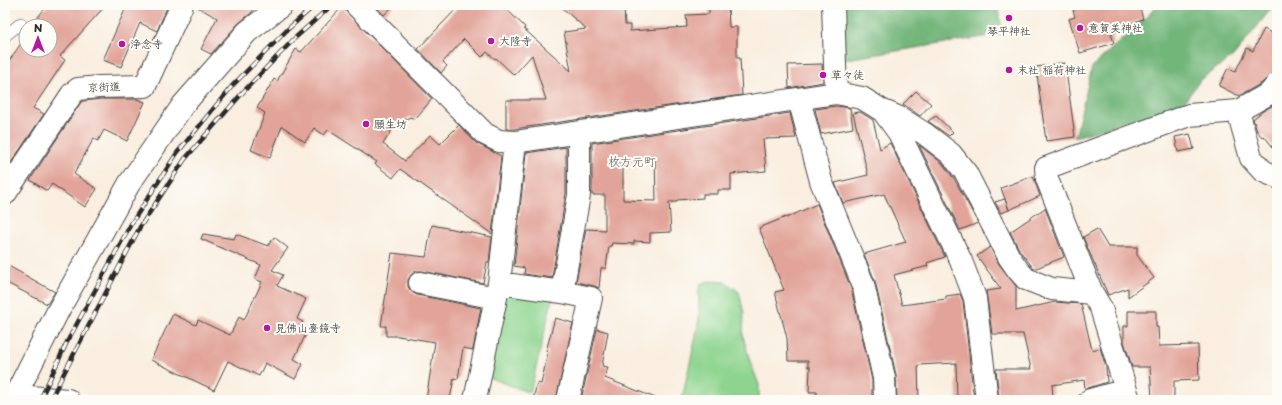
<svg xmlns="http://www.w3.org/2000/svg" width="1282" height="405" font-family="'Playpen Sans','Klee One',sans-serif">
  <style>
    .green { fill: #8dd48e; stroke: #5c805c }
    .forest { fill: #72b679; stroke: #4e7052 }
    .building { fill: #e2a49a; fill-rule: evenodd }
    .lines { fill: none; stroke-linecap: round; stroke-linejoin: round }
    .lane-casing { stroke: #4a4846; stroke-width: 12 }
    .street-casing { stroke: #4a4846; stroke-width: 24 }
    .lane { stroke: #fff; stroke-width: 11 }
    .street { stroke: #fff; stroke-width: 22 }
    .rail-casing { stroke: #2b2b2b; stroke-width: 4.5 }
    .rail { stroke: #fdfcf7; stroke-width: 3; stroke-dasharray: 9; stroke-linecap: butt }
    .poi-dot { fill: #b5179e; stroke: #fdfcf7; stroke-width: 1.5 }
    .labels { text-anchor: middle; stroke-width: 4; stroke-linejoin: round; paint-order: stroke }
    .poi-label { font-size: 11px; fill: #2b2b2b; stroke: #fdfcf7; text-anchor: start }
    .street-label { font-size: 11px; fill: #2b2b2b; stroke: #fdfcf7 }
    .neighbourhood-label { font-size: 12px; fill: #6b5552; stroke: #fdfcf7 }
  </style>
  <rect width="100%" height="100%" fill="#fdfcf7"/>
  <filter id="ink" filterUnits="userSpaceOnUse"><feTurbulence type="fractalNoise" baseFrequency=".025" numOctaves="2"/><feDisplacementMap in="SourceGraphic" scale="8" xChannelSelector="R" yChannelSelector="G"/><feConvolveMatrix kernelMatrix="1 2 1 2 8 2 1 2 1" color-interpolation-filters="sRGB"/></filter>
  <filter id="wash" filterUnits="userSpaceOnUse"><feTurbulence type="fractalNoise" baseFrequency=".012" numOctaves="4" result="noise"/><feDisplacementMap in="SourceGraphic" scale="16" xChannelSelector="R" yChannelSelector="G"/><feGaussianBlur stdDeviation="0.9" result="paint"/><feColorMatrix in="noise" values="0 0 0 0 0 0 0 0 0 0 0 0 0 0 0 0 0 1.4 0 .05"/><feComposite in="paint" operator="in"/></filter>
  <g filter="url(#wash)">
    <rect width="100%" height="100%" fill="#f9eedf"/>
    <path class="green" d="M709 281 726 282 739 292 744 313 743 336 750 361 759 385V398L756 400H682C687 372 695 346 699 318 700 306 697 296 700 284Z
      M502 289 553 296 530 393 485 376Z"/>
    <path class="forest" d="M836 5H885L888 11 905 5H999L1002 34 835 61Z
      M1159 5H1274L1234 56 1201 79 1182 105 1075 137 1092 67Z"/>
    <g id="blocks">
      <path class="building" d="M48 5H106L60 56 65 60 33 108 44 114 8 167 5 164V67L26 36V50H50V26H33L37 20 36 19Z
        M127 5H168L157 31 140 23 121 67 103 60Z
        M194 5H256L252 12 238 24 211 54 201 49 217 18Z
        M374 5H394L384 15Z
        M460 5H502L525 27 524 29 571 71 564 32 586 29 559 5H624L625 25H630V31L687 27 686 15 709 14V7L728 6 729 27H737V58H740L742 95 514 129H506V100H546L532 55 514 75 496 58 495 59 487 52 482 57 464 39 443 62 447 66 441 73 418 49Z
        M1089 5H1139L1143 19 1128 24 1129 27 1111 34 1114 43 1080 53 1069 19 1075 17 1073 10Z
        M342 7 432 99 415 119 410 117 396 124 383 144 405 161 430 135 440 144 459 125 476 143 501 156 492 234 400 169 393 178 375 164 377 162 328 130 324 135 314 128 305 142 282 126 270 158 251 150 265 113 257 108 274 79 277 81 296 49 301 52Z
        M1264 29 1277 36V72L1272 73 1262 83 1239 96 1219 86 1228 68 1235 72 1247 48 1253 51Z
        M1065 63 1075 137 1046 141 1036 67Z
        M822 64 823 82 789 88 788 65Z
        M916 91 931 104 920 116 903 104Z
        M100 99H137L145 102 127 141 104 130 98 141 94 138 74 174 97 189 85 207 52 184 47 191 30 180 81 102 83 101Z
        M1277 103V152L1264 136 1262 137 1257 131 1253 119 1263 111Z
        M836 106 850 108 853 128 821 134 815 109Z
        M860 112 873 120 880 149 890 143 945 257 927 263 928 266 894 275 902 305 946 299V296L960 294 963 301 974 400H957L956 363 918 365 919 400H897L896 375 875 281 864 254 906 242 884 194 843 203 835 183 868 175 853 113Z
        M790 113 796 138 763 139 766 171 731 174V190H718V194H703V198L677 200V202H669L671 232 650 233V242L634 241V244L612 243 611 246H609L606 268H601L599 288 594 286 576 282 586 229 605 230V195H592V143ZM655 157 656 201 623 200V163Z
        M936 116 953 132 949 136 928 121Z
        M1190 134 1194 149 1178 152 1175 137Z
        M919 145 942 163 955 180 978 223 960 230Z
        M566 147V194L552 278 524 274 525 268 514 266 526 153Z
        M1033 176 1040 196 1009 210 1001 188Z
        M1005 199 1009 210 1001 213 995 202Z
        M817 204 851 288 872 380V399L817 400V392H809L810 367H808V361H788L787 338 775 292 784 290 759 228 786 217V218Z
        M1045 208 1064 257 1034 269 1020 251 1010 232Z
        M432 225 492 237 489 262H487L483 283 422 271H416L411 275 408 280V287L412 292 417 295 481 308 473 350 463 348 458 379 454 378 450 400H426L435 342 398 336H386V326H381L392 253 426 257Z
        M1097 229 1108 247H1137V255L1154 278 1128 297V288L1108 295 1083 237Z
        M203 234 234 239 236 234 268 246 274 237 288 248 272 270 283 275 277 286 306 299 297 319 303 322 298 331 306 334 294 359 303 364 295 379 265 363 259 376 228 361 214 390 151 360 173 314 196 325 198 320 230 335 239 317 244 320 262 282 255 279 261 265 201 239Z
        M990 247 999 264 1016 286V311L1055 302 1081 304 1092 350 1100 348 1106 367 1107 382 1085 389 1084 380 1052 385 1053 398 999 400 996 369H1031L1023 334H992L986 291 1001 289 977 256Z
        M5 264 55 292 47 304 5 282Z
        M1128 311H1156V327H1158L1159 346 1198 345 1199 380 1174 381V400H1152L1150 367H1132L1124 342V326H1128Z
        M555 318 573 323 556 400H533L537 383 541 384 548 352 546 351Z
        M597 329 608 332 602 366 608 367 605 378 658 399 657 400H581Z"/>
    </g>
  </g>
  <g filter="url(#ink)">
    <use href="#blocks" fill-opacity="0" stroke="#4a4846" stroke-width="1"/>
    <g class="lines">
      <defs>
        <path id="lane" d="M5 36 21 23"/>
        <path id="street" d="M356 5 485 134 499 141 515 142 836 93 862 98 883 111 899 133 961 261 975 298 987 400
          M833 5 836 93
          M799 99 821 181 863 284 884 378 885 400
          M1238 111 1251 158 1263 171 1277 177
          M886 112 900 118 925 134 951 154 966 173 1009 257 1018 270 1026 279 1052 289 1092 293
          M5 194 72 94 78 89 99 87 145 86 182 5
          M420 283 496 298
          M499 283 562 292
          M5 395 68 400
          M13 400 58 311 129 184 183 105 247 32 282 5
          M475 400 499 283 515 142
          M568 400 591 298 562 292 579 195V133
          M1090 400 1126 390
          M1129 400 1101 308 1092 293 1047 179 1046 168 1189 115 1238 111 1270 93 1277 84"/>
      </defs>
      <use href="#lane" class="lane-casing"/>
      <use href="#street" class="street-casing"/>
      <use href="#lane" class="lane"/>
      <use href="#street" class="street"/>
      <defs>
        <path id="rail" d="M40 400 67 342 131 224 177 153 233 85 288 29 315 5
          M50 400 140 227 185 159 244 91 295 38 332 5"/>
      </defs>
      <use href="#rail" class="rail-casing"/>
      <use href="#rail" class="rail"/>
    </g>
  </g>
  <g class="poi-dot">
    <circle cx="1009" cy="18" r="4"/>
    <circle cx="1080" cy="28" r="4"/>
    <circle cx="491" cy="41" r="4"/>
    <circle cx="122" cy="44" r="4"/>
    <circle cx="1009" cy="70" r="4"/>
    <circle cx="823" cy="75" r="4"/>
    <circle cx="366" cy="124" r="4"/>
    <circle cx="267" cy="328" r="4"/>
  </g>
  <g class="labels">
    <g class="poi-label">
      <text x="1088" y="32">意賀美神社</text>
      <text x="1009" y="35" text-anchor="middle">琴平神社</text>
      <text x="499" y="45">大隆寺</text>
      <text x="130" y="48">浄念寺</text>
      <text x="1017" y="74">末社 稲荷神社</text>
      <text x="831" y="79">草々徒</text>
      <text x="374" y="128">願生坊</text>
      <text x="275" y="332">見佛山臺鏡寺</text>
    </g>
    <g class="street-label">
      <text transform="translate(104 87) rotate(-3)" y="4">京街道</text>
    </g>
    <g class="neighbourhood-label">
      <text x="632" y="166">枚方元町</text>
    </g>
  </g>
  <rect width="1282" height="405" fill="none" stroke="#fdfcf7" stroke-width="20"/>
  <g transform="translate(38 38)"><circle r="19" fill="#fdfcf7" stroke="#a9a8a5"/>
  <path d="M0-3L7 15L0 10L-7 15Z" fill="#b5179e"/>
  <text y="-6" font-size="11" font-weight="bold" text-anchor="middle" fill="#2b2b2b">N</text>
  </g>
</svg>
